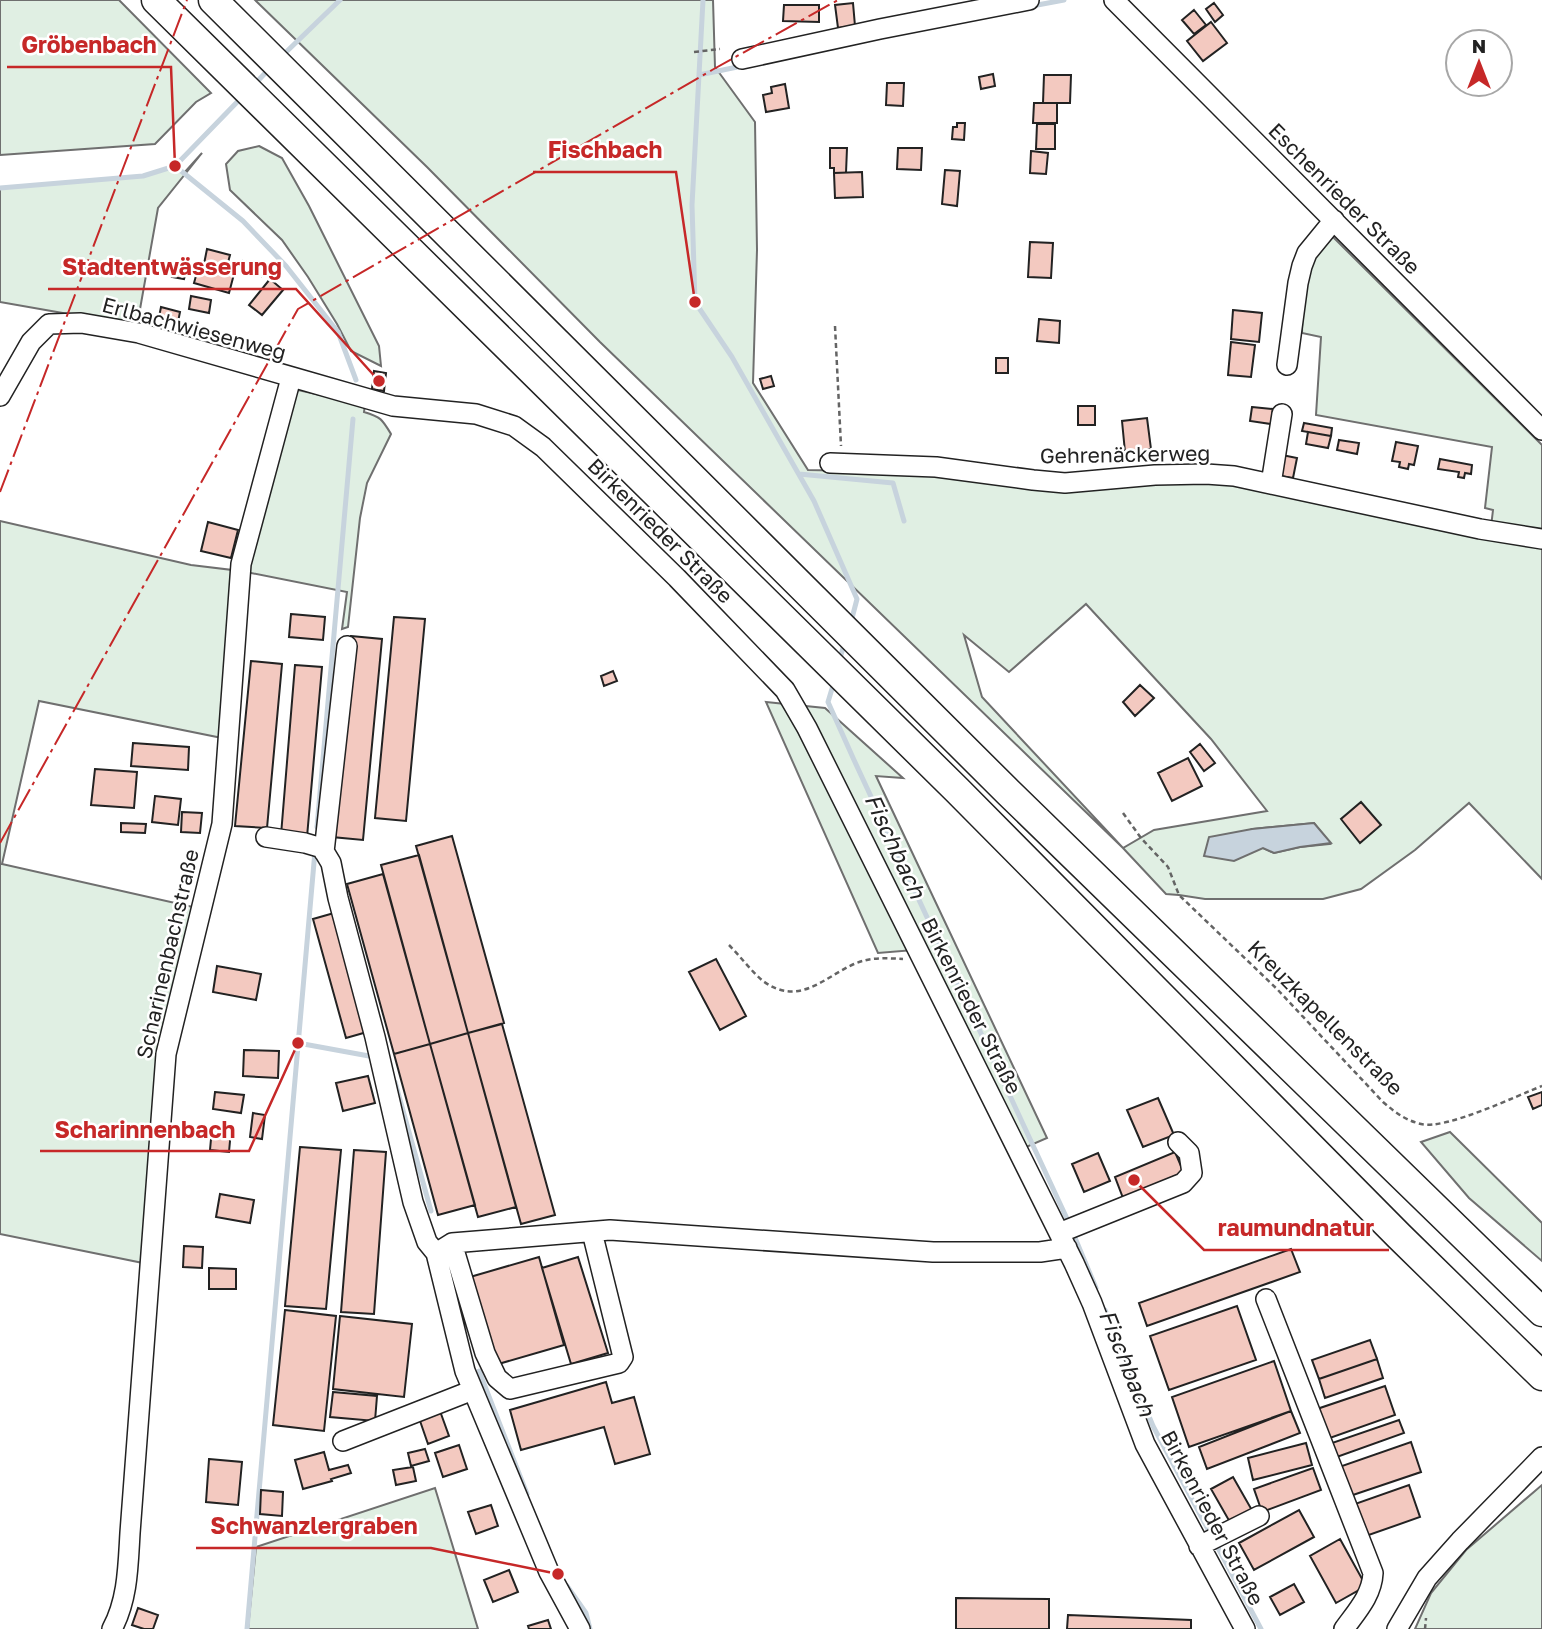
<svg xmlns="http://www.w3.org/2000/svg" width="1542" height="1629" font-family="'Golos Text',sans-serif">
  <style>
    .green { fill: #e0efe3; stroke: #6f6f6f; stroke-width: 2; fill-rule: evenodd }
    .water { fill: #c7d3dd; stroke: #6f6f6f; stroke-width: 2 }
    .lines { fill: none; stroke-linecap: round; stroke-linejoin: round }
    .stream { stroke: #c7d3dd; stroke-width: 5 }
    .building { fill: #f3c9c0; stroke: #222; stroke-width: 2 }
    .minor-casing { stroke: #222; stroke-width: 22 }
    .highway-casing { stroke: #222; stroke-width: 31 }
    .path { stroke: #646464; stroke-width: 2.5; stroke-dasharray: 5 3.5; stroke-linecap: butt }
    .minor { stroke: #fff; stroke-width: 19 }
    .highway { stroke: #fff; stroke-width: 28 }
    .power { stroke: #c62828; stroke-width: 2; stroke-dasharray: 24 5 3.5 5; stroke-linecap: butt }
    .labels { text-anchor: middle; stroke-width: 5; stroke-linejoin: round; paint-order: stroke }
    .street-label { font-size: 21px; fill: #222; stroke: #fff }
    .water-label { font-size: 23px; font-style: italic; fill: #222; stroke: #fff }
    .leader { fill: none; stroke: #c62828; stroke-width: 2.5 }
    .callout-dot { fill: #c62828; stroke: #fff; stroke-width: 2.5 }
    .callout-label { font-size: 23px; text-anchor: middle; font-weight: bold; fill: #c62828; stroke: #fff; stroke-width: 5; stroke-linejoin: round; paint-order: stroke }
  </style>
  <rect width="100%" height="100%" fill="#fff"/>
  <path class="green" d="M0 0H119L211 93 196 102 155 144 0 155Z
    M255 0H713L715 67 755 122 757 250 753 383 808 470 1205 478 1542 543V879L1469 803 1415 850 1361 889 1323 899H1205L1179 895 1166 894 1123 848 600 342 427 167ZM1086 604 1211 739 1267 811 1154 830 1123 848 982 697 964 635 1009 672ZM1314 823 1330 844 1300 847 1274 853 1263 848 1252 829Z
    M259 146 282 158 309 206 379 346 381 366 351 351 337 324 308 277 282 240 230 190 226 164 238 151Z
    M202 153 158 208 137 326 0 302V188L143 176 175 166 184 173Z
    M1333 237 1542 445V535L1491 527 1493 510 1485 508 1492 447 1316 415 1321 337 1302 333 1303 285 1308 263Z
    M298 390 365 405 364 412C381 417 382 419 391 434L367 483 360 518 348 627 342 629 347 592 246 572 291 400Z
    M0 521 191 565 232 570 222 738 39 701 2 864 193 907 143 1263 0 1234Z
    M766 702 825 708 903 778 876 776 1047 1138 1024 1148 926 949 878 953Z
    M1450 1132 1542 1223V1261L1469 1198 1421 1142Z
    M1542 1485V1629H1415L1431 1593 1466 1550Z
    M435 1488 478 1629H248L256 1547Z"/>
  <path class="water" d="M1314 823 1331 843 1300 847 1274 853 1263 848 1234 861 1204 856 1209 837 1252 829Z"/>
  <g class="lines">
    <path class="stream" d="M703 0 692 205 695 302 732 357 814 501 857 599 851 622
      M1032 6 1064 0
      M281 57 340 0
      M699 75 742 66
      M254 85 269 69
      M175 166 243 221 286 266 338 332 356 380
      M0 188 143 176 175 166 242 97
      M799 474 893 483 904 521
      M839 662 845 641
      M834 682 828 702 854 760 1069 1223
      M317 827 353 419
      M298 1043 369 1056 375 1058
      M395 1082 431 1211
      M1073 1233 1096 1288
      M1105 1310 1153 1426 1211 1535
      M479 1371 527 1494
      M1216 1544 1261 1629
      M567 1586 586 1613 590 1629
      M247 1629 315 851"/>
  </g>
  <path class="building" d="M853 3 855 26 838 28 835 5Z
    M1214 3 1223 15 1215 22 1206 9Z
    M784 5H819V22L783 21Z
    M1194 10 1206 25 1194 34 1182 20Z
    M1211 22 1227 43 1203 61 1187 41Z
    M993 74 995 86 981 89 979 77Z
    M1044 75H1071L1070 103H1043Z
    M887 83H904L903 106 886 105Z
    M785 84 789 108 766 112 763 95 772 93 771 87Z
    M1034 103H1057V123H1033Z
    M957 123H965L964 140 952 139 953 127H957Z
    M1037 124H1055V149H1036Z
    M830 148H847L846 173H834V168H830Z
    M898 148H922L921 170 897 169Z
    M1031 151 1048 153 1046 174 1030 173Z
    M945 170 960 171 957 206 942 204Z
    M862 172 863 197 835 198 834 173Z
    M1030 242 1053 243 1051 278 1028 277Z
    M207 249 230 255 226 270 204 264Z
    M243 261 263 266 261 276 241 271Z
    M199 265 234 274 229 293 194 283Z
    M175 266 187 268 184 279 172 277Z
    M270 279 283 290 262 315 249 305Z
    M191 296 211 300 209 313 189 309Z
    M161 307 180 312 178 322 159 317Z
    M1233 310 1262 313 1259 342 1231 339Z
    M1039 319 1060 321 1059 343 1037 341Z
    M1231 342 1255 345 1251 377 1228 375Z
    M996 358H1008V373H996Z
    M374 371 386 373 384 391 372 389Z
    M771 376 774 386 763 389 760 379Z
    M1078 406H1095V425H1078Z
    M1252 407 1273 409 1271 424 1250 421Z
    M1147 418 1151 449 1125 452 1122 421Z
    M1304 423 1332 428 1331 436 1302 431Z
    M1308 432 1331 436 1328 448 1306 444Z
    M1339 440 1359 443 1357 454 1337 450Z
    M1396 442 1418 446 1414 465 1409 464 1408 469 1399 467 1400 462 1392 461Z
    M1282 455 1297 458 1293 478 1281 476Z
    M1440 459 1472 465 1471 474 1465 473 1464 478 1458 477 1459 472 1438 469Z
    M208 522 238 530 231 558 201 551Z
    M291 614 325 617 323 640 289 637Z
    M394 617 425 619 406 821 375 818Z
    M351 636 382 639 363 840 332 837Z
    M251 661 282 664 267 828 235 826Z
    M295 665 322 667 307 837 281 835Z
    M613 671 617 681 604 686 601 676Z
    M1140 685 1154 698 1135 716 1123 702Z
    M133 743 189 747 188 770 131 766Z
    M1200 744 1215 763 1204 771 1190 752Z
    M1188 758 1202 786 1172 801 1158 773Z
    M95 769 137 772 134 808 91 805Z
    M155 796 181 799 178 825 152 822Z
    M1361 802 1381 825 1360 843 1341 819Z
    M182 812 202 813 200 833 181 832Z
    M121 823 146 824 145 833 121 832Z
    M452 836 504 1023 468 1033 416 846Z
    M419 855 468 1033 430 1044 381 865Z
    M383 874 430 1044 394 1054 347 884Z
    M334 913 367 1032 346 1038 313 919Z
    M716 959 746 1016 720 1030 689 972Z
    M217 966 261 974 256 1000 213 992Z
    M502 1024 555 1215 521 1224 468 1033Z
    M468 1033 516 1207 478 1217 430 1044Z
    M430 1044 475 1205 438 1215 394 1054Z
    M244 1050 279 1051 278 1078 243 1076Z
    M368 1076 375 1103 343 1111 336 1083Z
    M215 1092 244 1095 241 1113 213 1109Z
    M1542 1092V1105L1533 1109 1528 1097Z
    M1158 1098 1174 1135 1143 1147 1127 1110Z
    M253 1113 265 1115 262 1139 250 1137Z
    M212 1128 231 1130 229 1152 210 1150Z
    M300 1147 341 1150 326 1309 285 1306Z
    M354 1150 386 1152 374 1314 341 1312Z
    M1175 1152 1184 1173 1123 1198 1115 1177Z
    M1098 1153 1110 1181 1084 1192 1072 1164Z
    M220 1194 254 1200 250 1223 216 1217Z
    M184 1246 203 1247 202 1268 183 1267Z
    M1291 1249 1300 1272 1147 1326 1139 1303Z
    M539 1257 564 1345 495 1365 470 1277Z
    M578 1257 608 1353 571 1364 542 1268Z
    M209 1268 236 1269V1289H209Z
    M1237 1306 1256 1360 1169 1390 1150 1336Z
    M285 1310 336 1316 324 1431 273 1425Z
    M340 1316 412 1324 404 1397 333 1389Z
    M1370 1340 1377 1359 1319 1379 1312 1360Z
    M1377 1359 1383 1378 1325 1398 1319 1379Z
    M1274 1361 1291 1411 1189 1447 1172 1397Z
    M606 1382 612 1403 634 1397 650 1454 615 1464 604 1427 521 1450 510 1410Z
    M1385 1386 1395 1415 1327 1439 1317 1409Z
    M333 1392 377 1396 375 1421 330 1417Z
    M440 1411 449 1436 428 1444 419 1418Z
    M1291 1411 1300 1433 1207 1469 1199 1447Z
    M1399 1420 1404 1433 1334 1458 1329 1444Z
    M1411 1442 1421 1472 1350 1496 1339 1467Z
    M1306 1443 1312 1465 1253 1480 1248 1458Z
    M459 1445 467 1469 443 1477 435 1453Z
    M425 1449 429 1461 411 1466 408 1453Z
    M324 1452 329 1470 348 1465 351 1473 331 1479 332 1481 303 1489 295 1460Z
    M209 1459 242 1462 238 1505 206 1502Z
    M413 1467 416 1481 396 1485 393 1470Z
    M1313 1468 1321 1490 1262 1512 1254 1489Z
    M1233 1477 1253 1512 1231 1524 1211 1489Z
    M1409 1485 1420 1517 1363 1537 1352 1505Z
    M261 1490 283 1492 282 1516 260 1514Z
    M491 1505 498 1526 476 1534 468 1512Z
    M1299 1510 1314 1537 1254 1570 1239 1543Z
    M1340 1539 1366 1586 1336 1603 1310 1556Z
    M509 1570 518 1592 493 1602 484 1580Z
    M1294 1584 1304 1602 1280 1615 1270 1597Z
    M956 1598 1049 1599V1629H956Z
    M138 1608 158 1615 153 1629H144L132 1625Z
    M1068 1615 1191 1620V1629H1067Z
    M548 1620 551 1629H529L528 1626Z"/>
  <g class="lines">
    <defs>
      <path id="minor" d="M1114 0 1542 430
        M742 59 880 29 1029 0
        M1287 365 1298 283 1302 266 1307 253 1334 220
        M0 396 31 342 49 324 81 323 139 333 393 406 476 414 514 426 543 447 677 578 785 690 807 728 1074 1263 1092 1303 1145 1444 1245 1629
        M830 463 936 467 1033 480 1065 483 1155 475 1206 474 1234 476 1480 529 1542 539
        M1271 484 1282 414
        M266 837 305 843 322 848 331 863 338 898 375 1037 413 1202 427 1242 436 1253 465 1371 549 1572 580 1629
        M324 852 347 646
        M1059 1233 1183 1183 1192 1173 1189 1153 1178 1142
        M452 1243 485 1353 497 1378 510 1389 619 1363 623 1357 592 1232
        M436 1253 452 1243 610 1230 933 1252H1040L1067 1248
        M1266 1299 1373 1573C1372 1595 1357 1611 1344 1629
        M343 1441 473 1390
        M1199 1546 1259 1516
        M112 1629C128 1599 128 1566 130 1533L166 1054 222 824 241 564 291 378
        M1397 1629 1427 1578 1460 1541 1542 1457"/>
      <path id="highway" d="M156 0 957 790 1399 1236 1542 1376
        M213 0 1008 792 1542 1312"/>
    </defs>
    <use href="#minor" class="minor-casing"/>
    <use href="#highway" class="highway-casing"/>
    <path class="path" d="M694 52 720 49
      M835 326 841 446
      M1123 813 1141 838 1168 867 1179 895 1277 989 1383 1102C1396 1113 1405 1120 1421 1124 1446 1130 1516 1096 1542 1086
      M729 945C740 956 751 971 763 981 799 1007 823 978 854 964 870 957 886 958 903 959
      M1425 1629 1426 1618"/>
    <use href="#minor" class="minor"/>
    <use href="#highway" class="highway"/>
    <path class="power" d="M0 492 187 0
      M0 843 298 309 712 70 838 0"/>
  </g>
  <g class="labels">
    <g class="street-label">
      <text transform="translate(1344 199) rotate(45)" y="7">Eschenrieder Straße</text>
      <text transform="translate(194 329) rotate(15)" y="7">Erlbachwiesenweg</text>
      <text transform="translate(1125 455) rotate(-1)" y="7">Gehrenäckerweg</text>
      <text transform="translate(660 531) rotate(45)" y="7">Birkenrieder Straße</text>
      <text transform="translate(168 954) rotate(-77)" y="7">Scharinenbachstraße</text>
      <text transform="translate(971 1006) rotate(63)" y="7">Birkenrieder Straße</text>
      <text transform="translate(1325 1018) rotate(45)" y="7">Kreuzkapellenstraße</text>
      <text transform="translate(1212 1518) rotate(62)" y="7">Birkenrieder Straße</text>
    </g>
    <g class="water-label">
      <text transform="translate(895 846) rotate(65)" y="8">Fischbach</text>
      <text transform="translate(1127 1363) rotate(68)" y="8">Fischbach</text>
    </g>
  </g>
  <path class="leader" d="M175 166L171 67H7M695 302L676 172H533M379 381L296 289H48M298 1043L249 1151H40M1134 1180L1204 1250H1389M558 1574L431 1548H196"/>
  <g class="callout-dot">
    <circle cx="175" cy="166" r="7"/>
    <circle cx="695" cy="302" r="7"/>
    <circle cx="379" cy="381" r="7"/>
    <circle cx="298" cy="1043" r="7"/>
    <circle cx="1134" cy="1180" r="7"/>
    <circle cx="558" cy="1574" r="7"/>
  </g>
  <g class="callout-label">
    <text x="89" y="53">Gröbenbach</text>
    <text x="605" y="158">Fischbach</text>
    <text x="172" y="275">Stadtentwässerung</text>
    <text x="145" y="1138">Scharinnenbach</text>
    <text x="1296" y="1236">raumundnatur</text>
    <text x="314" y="1534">Schwanzlergraben</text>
  </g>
  <g transform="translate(1479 63)"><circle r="33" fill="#ffffff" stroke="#a7a7a7" stroke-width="2"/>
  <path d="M0-5L12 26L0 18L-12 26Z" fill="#c62828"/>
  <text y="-10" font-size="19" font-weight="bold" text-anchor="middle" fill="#222222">N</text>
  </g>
</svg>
